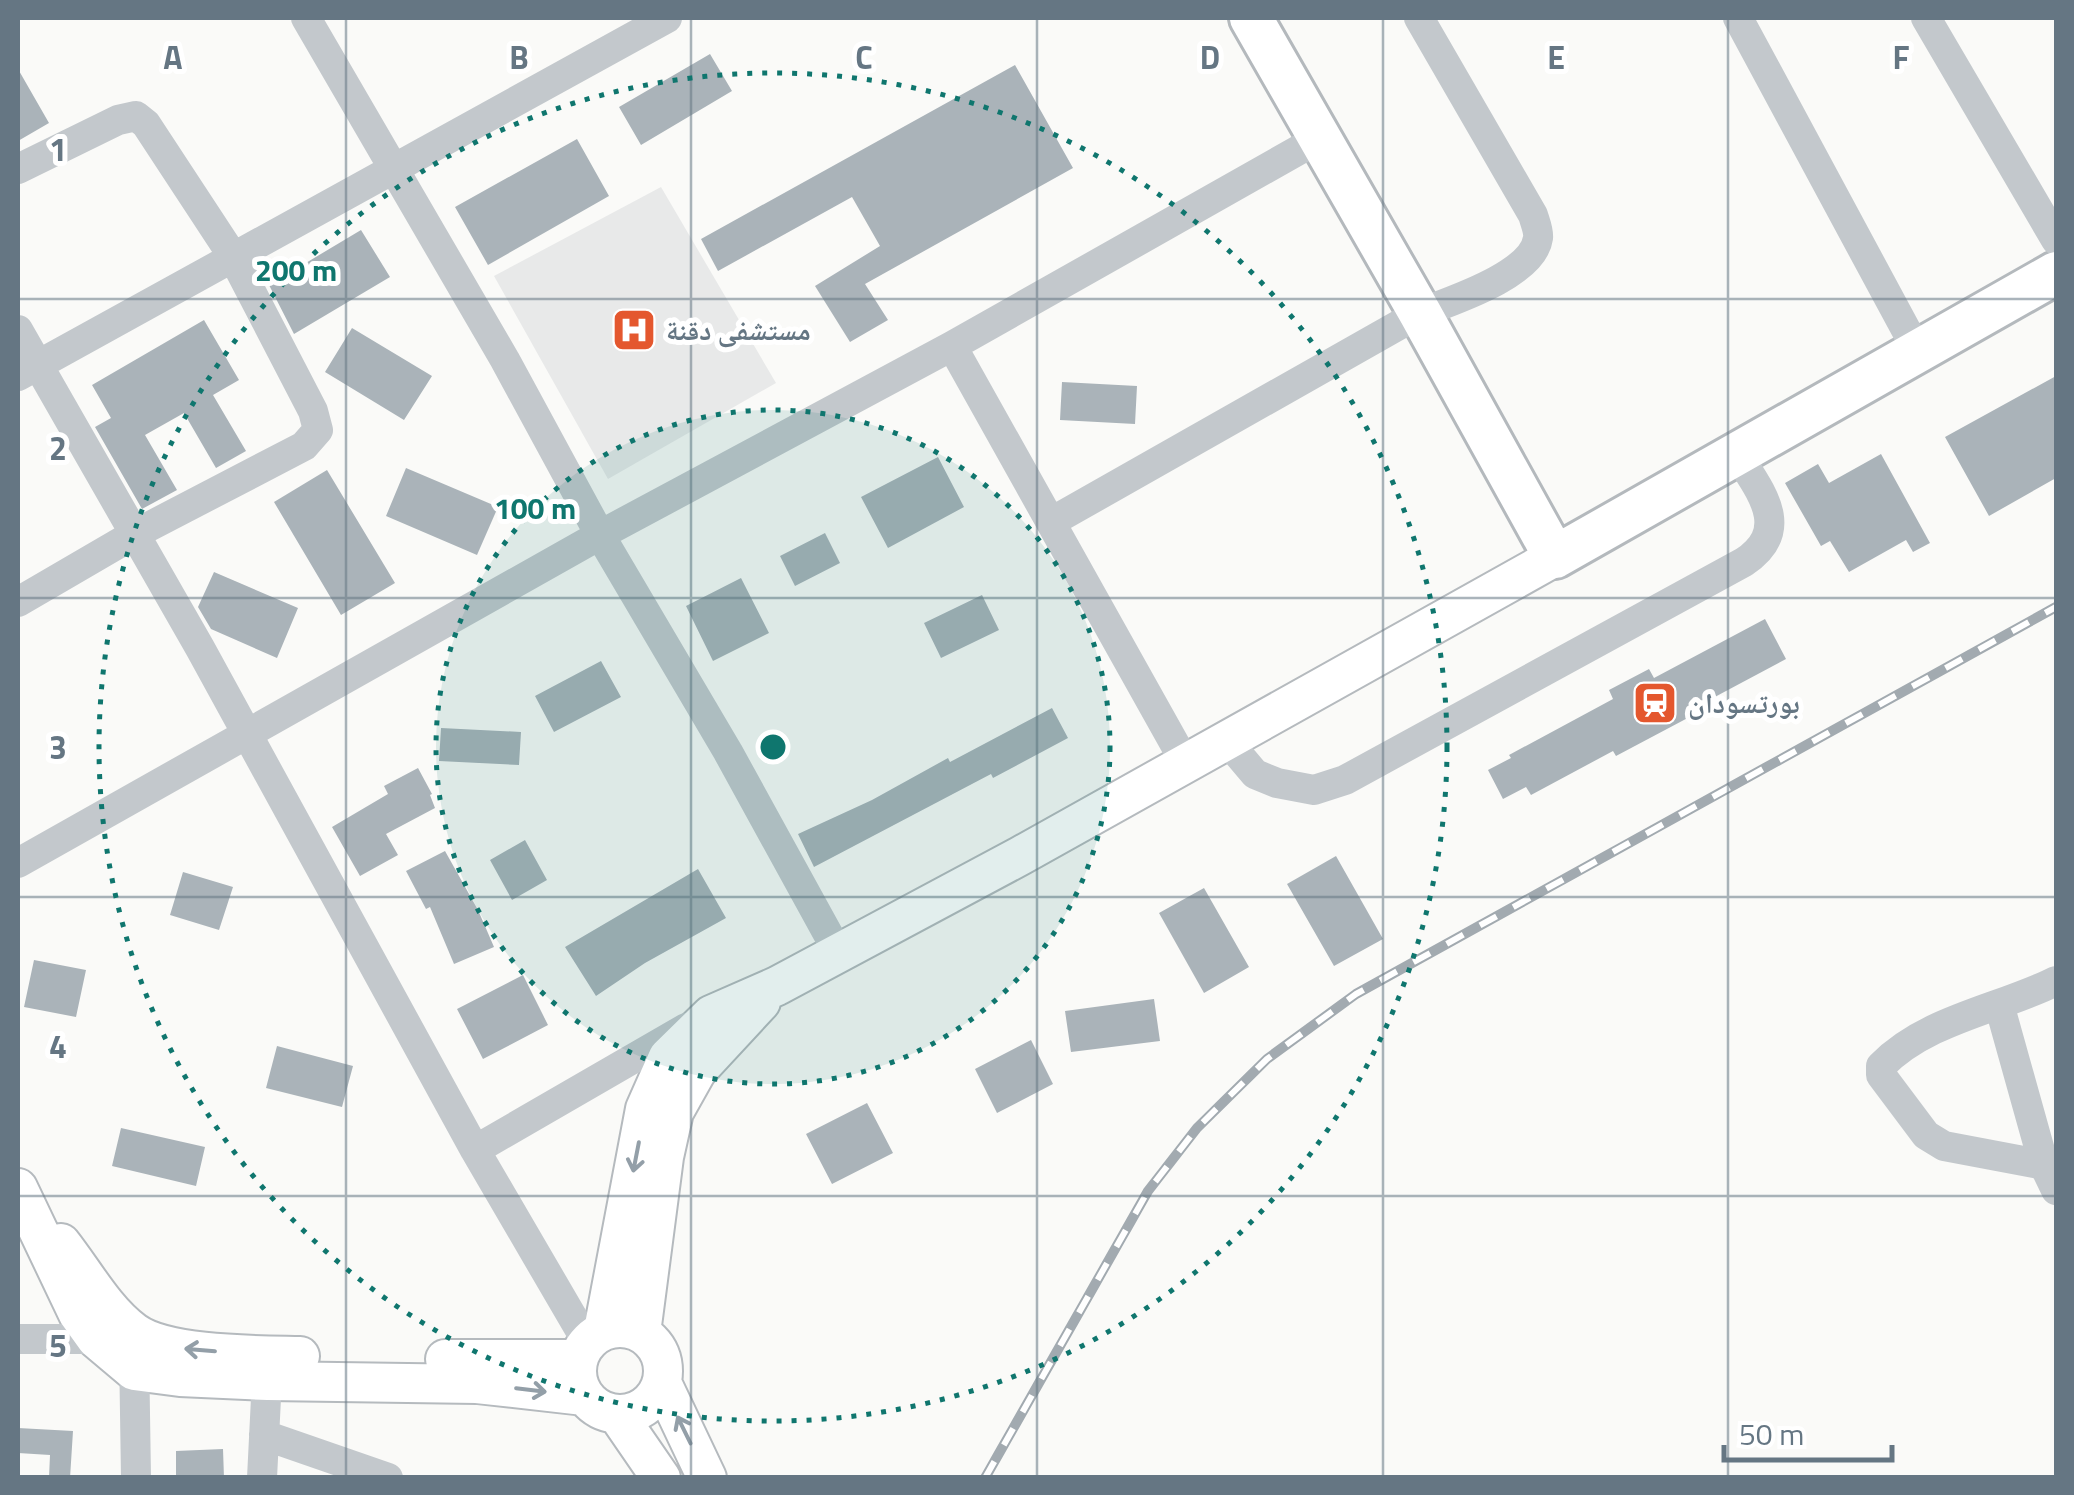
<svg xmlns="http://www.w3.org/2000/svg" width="2074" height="1495" font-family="'Titillium Web','Noto Naskh Arabic',sans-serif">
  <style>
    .built { fill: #e8e9e9 }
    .building { fill: #aab3b9 }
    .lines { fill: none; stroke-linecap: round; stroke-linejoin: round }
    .major-casing { stroke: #b5babe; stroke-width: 42 }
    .highway-casing { stroke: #b4b9bd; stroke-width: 48 }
    .minor { stroke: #c3c8cc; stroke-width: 30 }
    .major { stroke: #fff; stroke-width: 38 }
    .highway { stroke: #fff; stroke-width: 42 }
    .rail-casing { stroke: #a2aab0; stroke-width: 10 }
    .rail { stroke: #fff; stroke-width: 6; stroke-dasharray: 19; stroke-linecap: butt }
    .oneway { stroke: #939fa8 }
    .grid { fill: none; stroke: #657683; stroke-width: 2.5; stroke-opacity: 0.55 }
    .ring { fill: none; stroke: #0f766e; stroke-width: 5; stroke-dasharray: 5 10 }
    .labels { text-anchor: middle; stroke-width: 10; stroke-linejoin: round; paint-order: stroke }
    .poi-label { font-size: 28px; font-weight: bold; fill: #657683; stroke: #fff; text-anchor: start }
    .grid-label { font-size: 32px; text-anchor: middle; font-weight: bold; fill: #657683; stroke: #fff; stroke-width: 10; stroke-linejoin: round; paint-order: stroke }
    .centre { fill: #0f766e; stroke: #fff; stroke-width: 5 }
    .ring-label { font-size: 30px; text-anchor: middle; font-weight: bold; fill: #0f766e; stroke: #fff; stroke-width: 10; stroke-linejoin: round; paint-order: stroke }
  </style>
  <rect width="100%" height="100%" fill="#fafaf8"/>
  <path class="built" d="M661 187 776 383 608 479 494 276Z"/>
  <path class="building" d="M710 54 732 91 641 145 619 107Z
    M1015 65 1073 168 865 284 888 320 850 342 815 286 880 246 852 197 718 271 701 239Z
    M18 69 49 123 18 141Z
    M577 139 609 196 488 265 455 207Z
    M361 230 390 277 294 334 269 285Z
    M204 320 239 380 213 395 246 451 216 468 184 413 145 435 177 490 142 509 95 427 111 418 92 385Z
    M352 328 432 376 404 420 325 372Z
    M2056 376V478L1989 516 1945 437Z
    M1062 382 1137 386 1135 424 1060 420Z
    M1881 454 1930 543 1913 552 1906 540 1849 572 1830 541 1821 546 1785 483 1818 464 1829 483Z
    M938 457 964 507 888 548 861 497Z
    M406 468 498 507 477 555 386 516Z
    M327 470 395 583 341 615 274 502Z
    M825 533 840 563 795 586 780 556Z
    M214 572 298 608 277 658 211 629 198 607Z
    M741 578 769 633 713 661 686 606Z
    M982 595 999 630 941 658 924 623Z
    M1765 619 1786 659 1696 707 1699 712 1616 756 1613 751 1531 795 1526 787 1503 799 1488 770 1511 758 1509 755 1613 699 1609 690 1649 669 1654 678Z
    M601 661 621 697 554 732 535 696Z
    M1052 708 1068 738 993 778 991 774 814 867 798 834 872 800 948 758 950 762Z
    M441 728 521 732 519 765 439 761Z
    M418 768 432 794 430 795 435 808 386 834 398 855 360 876 332 827 388 794 384 786Z
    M525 840 547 880 512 900 490 860Z
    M445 851 478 910 494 947 454 964 430 907 426 909 406 871Z
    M1336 856 1383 939 1334 966 1287 884Z
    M698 869 726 918 645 963 596 996 565 947Z
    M183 872 233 887 219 930 170 915Z
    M1204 888 1249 967 1204 993 1159 913Z
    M34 960 86 970 76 1017 24 1007Z
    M523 975 548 1025 483 1059 457 1009Z
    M1154 999 1160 1041 1071 1052 1065 1011Z
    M1031 1040 1053 1084 997 1113 975 1069Z
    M277 1046 353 1066 342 1107 266 1088Z
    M867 1103 893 1153 832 1184 806 1134Z
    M121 1128 205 1147 196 1186 112 1166Z
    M18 1428 73 1431 70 1478H49L50 1455 18 1453Z
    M223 1449 224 1478H176V1451Z"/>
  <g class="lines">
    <defs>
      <path id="major" d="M18 1188 78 1314 96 1339 134 1371 180 1377 268 1381 477 1384 584 1396
        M61 1243C84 1272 104 1310 134 1332 167 1356 258 1355 300 1356
        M577 1371a43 43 0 1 1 86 0a43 43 0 1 1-86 0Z
        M603 1331 645 1109 668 1057 711 1015 777 986 1020 856 1555 557
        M641 1333 664 1157 674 1112 697 1071 761 1002
        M445 1359H578
        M662 1383 707 1478
        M617 1414 661 1478"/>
      <path id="highway" d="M1251 18 1420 313 1555 557 2056 273"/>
    </defs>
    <use href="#major" class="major-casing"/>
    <use href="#highway" class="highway-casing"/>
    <path class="minor" d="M306 18 505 360 600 535 728 752 839 954
      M1738 18 1918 352
      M1926 18 2056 240
      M18 169 118 120 136 116 146 124 232 255 313 411 318 430 304 446 133 535 18 602
      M18 330 200 648 475 1150 587 1342
      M952 346 1186 764
      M18 376 667 18
      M1051 522 1420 313C1451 301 1533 275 1538 238 1539 231 1535 222 1533 215L1419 18
      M1227 741 1255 774 1277 783 1314 790 1345 780 1744 562C1793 529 1760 491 1737 454
      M18 863 600 535 952 346 1320 138
      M1999 1004 2044 1165 2056 1190
      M475 1150 686 1028
      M2044 1165 1944 1146 1926 1135 1881 1075V1066C1927 1019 2000 1009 2056 981
      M18 1339H96
      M134 1349 136 1478
      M264 1435 388 1478
      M262 1478 268 1358"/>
    <use href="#major" class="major"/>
    <use href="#highway" class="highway"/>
    <defs>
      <path id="rail" d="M985 1478 1148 1191 1197 1128 1267 1059 1356 994 2056 607"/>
    </defs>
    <use href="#rail" class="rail-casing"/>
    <use href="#rail" class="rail"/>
  </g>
  <defs><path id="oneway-shaft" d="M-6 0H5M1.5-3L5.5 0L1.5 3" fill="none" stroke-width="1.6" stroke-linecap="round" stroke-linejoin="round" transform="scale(2.5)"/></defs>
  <g class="oneway">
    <use href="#oneway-shaft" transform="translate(636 1157) rotate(101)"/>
    <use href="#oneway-shaft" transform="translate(200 1350) rotate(-175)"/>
    <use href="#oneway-shaft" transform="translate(531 1390) rotate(7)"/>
    <use href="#oneway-shaft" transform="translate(684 1430) rotate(-116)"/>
  </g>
  <path class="grid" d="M346 18V1478M691 18V1478M1037 18V1478M1383 18V1478M1728 18V1478M18 299H2056M18 598H2056M18 897H2056M18 1196H2056"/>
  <circle cx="773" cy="747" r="337" fill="#0f766e" fill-opacity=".12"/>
  <g class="ring">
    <circle cx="773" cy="747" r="337"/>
    <circle cx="773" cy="747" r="674"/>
  </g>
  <defs>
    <symbol id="hospital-square" viewBox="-11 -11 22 22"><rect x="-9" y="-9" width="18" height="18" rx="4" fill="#e4572e" stroke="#fff"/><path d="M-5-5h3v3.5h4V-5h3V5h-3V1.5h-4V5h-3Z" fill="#fff"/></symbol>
    <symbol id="station-square" viewBox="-11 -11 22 22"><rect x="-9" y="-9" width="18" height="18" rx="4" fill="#e4572e" stroke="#fff"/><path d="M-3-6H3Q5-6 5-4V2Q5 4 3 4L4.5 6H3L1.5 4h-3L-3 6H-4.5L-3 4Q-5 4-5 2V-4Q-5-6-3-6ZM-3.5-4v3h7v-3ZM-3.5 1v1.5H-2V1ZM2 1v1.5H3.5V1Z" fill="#fff"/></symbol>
  </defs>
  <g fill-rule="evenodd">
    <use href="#hospital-square" x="609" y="305" width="50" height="50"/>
    <use href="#station-square" x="1630" y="678" width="50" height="50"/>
  </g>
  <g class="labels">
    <g class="poi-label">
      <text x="666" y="340">مستشفى دقنة</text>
      <text x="1688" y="713">بورتسودان</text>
    </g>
  </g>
  <g class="grid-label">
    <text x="173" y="69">A</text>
    <text x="519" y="69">B</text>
    <text x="864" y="69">C</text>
    <text x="1210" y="69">D</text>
    <text x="1556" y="69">E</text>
    <text x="1901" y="69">F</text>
    <text x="58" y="161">1</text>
    <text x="58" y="460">2</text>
    <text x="58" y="759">3</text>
    <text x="58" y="1058">4</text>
    <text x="58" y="1357">5</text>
  </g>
  <circle cx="773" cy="747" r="15" class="centre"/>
  <g class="ring-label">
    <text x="296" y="281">200 m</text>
    <text x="535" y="519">100 m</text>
  </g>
  <rect width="2074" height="1495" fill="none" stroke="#657683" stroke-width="40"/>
  <path d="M1724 1445v15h168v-15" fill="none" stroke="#657683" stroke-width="5"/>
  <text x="1739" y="1445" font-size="30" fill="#657683" stroke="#ffffff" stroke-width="8" paint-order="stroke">50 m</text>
</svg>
